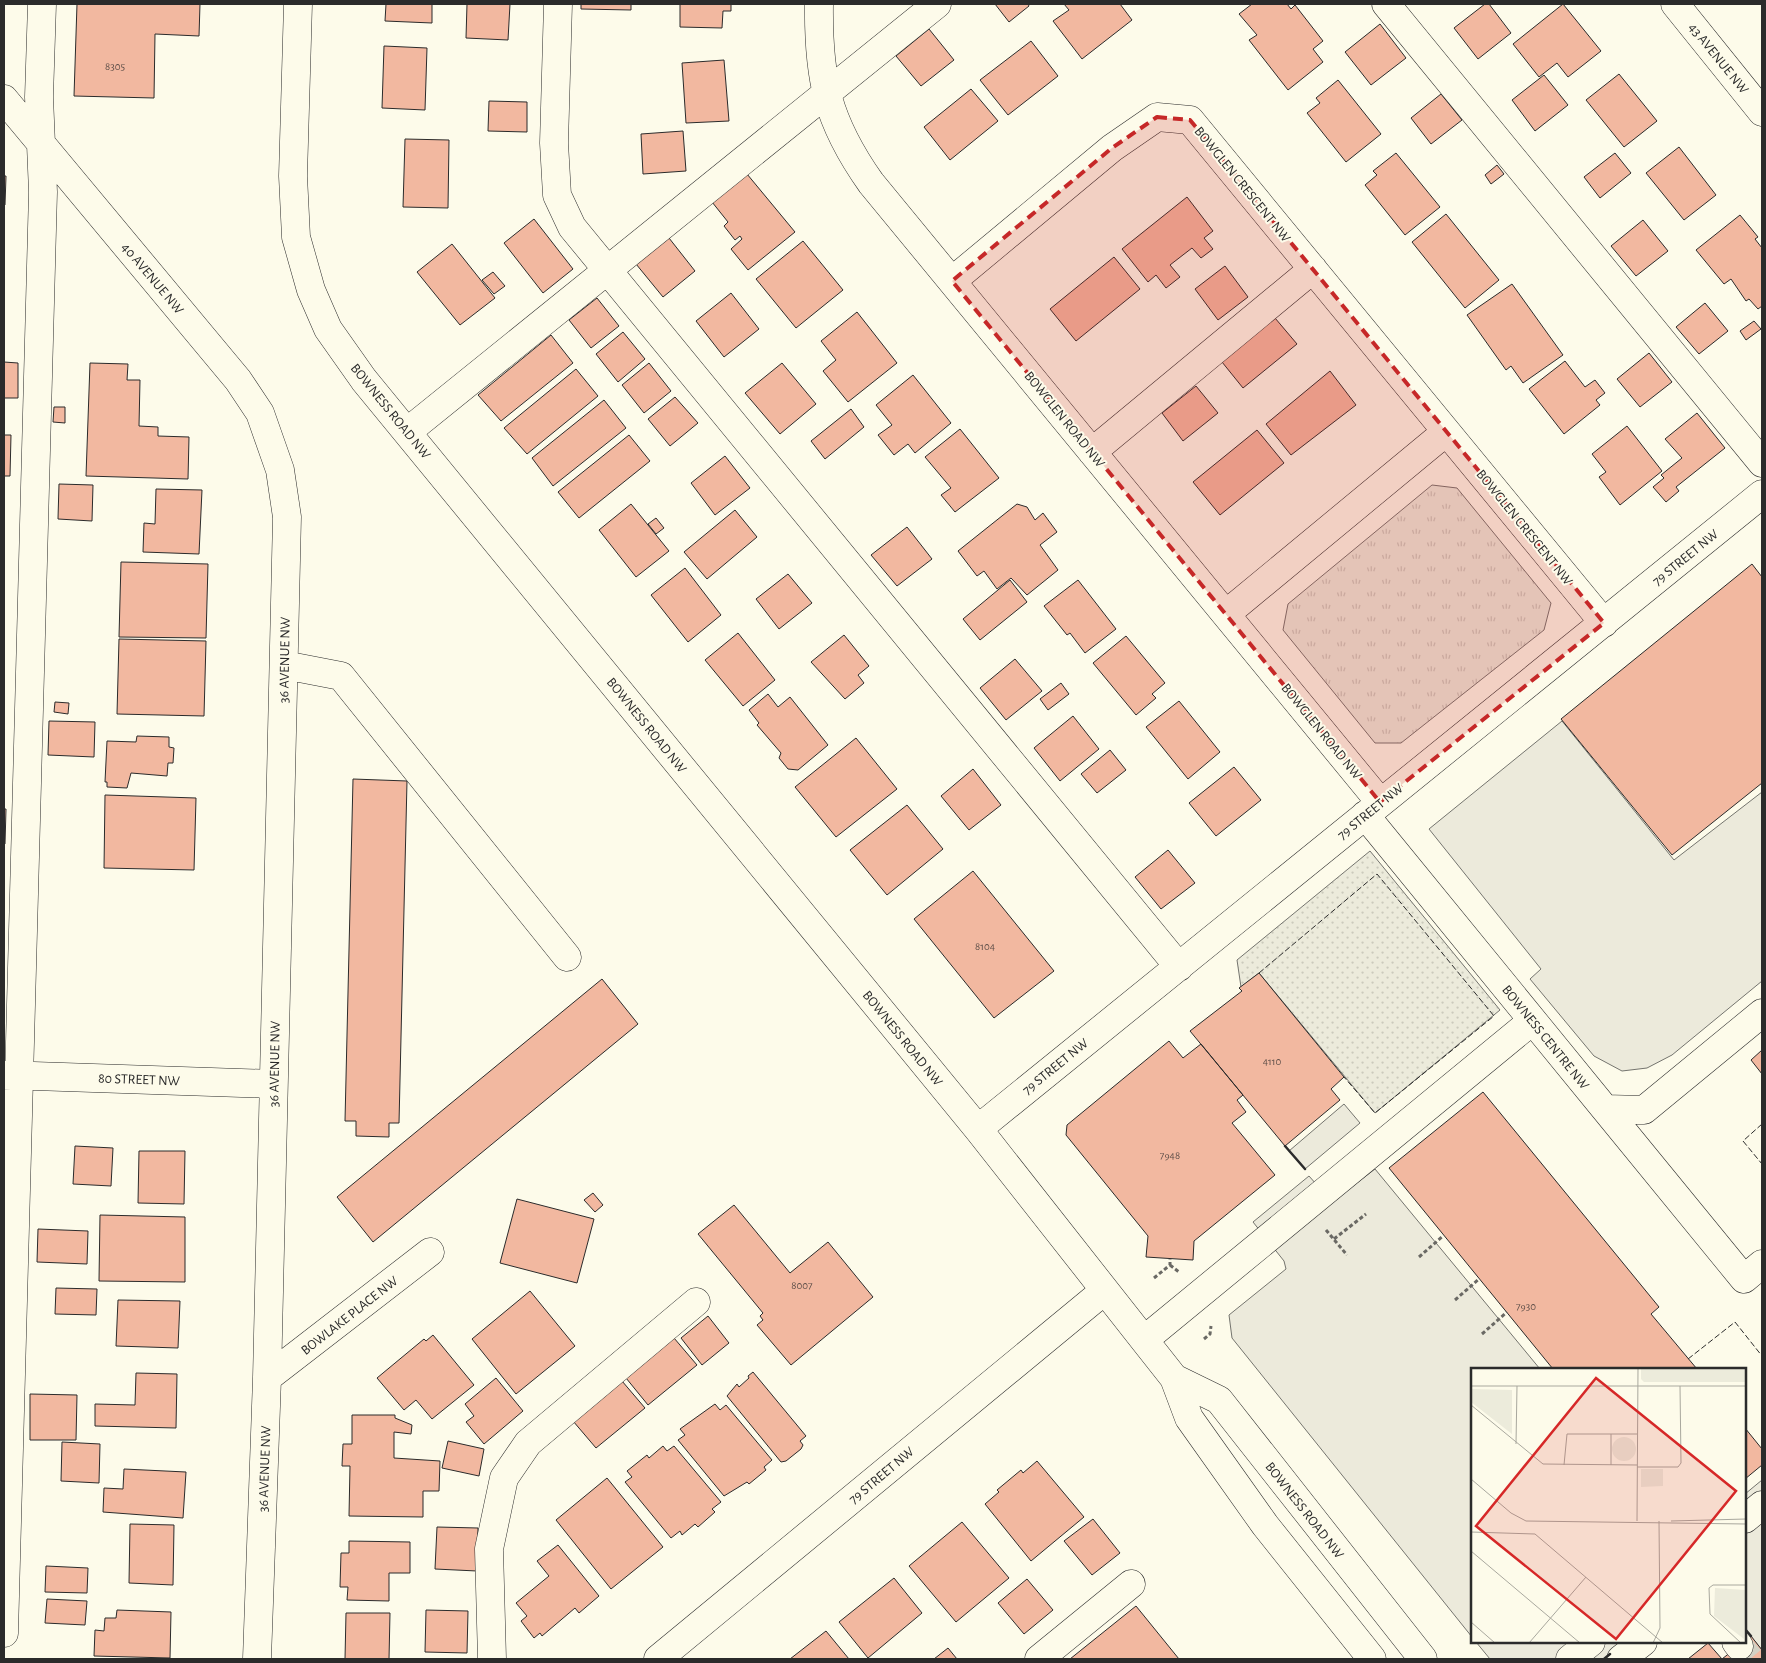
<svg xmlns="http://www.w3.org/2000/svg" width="1766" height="1663" font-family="'Alegreya Sans',sans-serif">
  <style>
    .grass { fill: url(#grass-dots); stroke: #74746e }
    .park { fill: url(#park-tufts); stroke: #74746e }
    .parking { fill: #eceadb; stroke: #74746e }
    .building { fill: #f2b8a0; stroke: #2b2b2b }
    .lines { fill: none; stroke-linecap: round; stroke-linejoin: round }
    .minor-tunnel { stroke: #d3d1c4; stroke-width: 28; stroke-dasharray: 28 14; stroke-linecap: butt }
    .minor-casing { stroke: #2b2b2b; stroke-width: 29 }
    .path { stroke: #6a6964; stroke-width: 3; stroke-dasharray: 4 2.5; stroke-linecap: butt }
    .minor { stroke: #fdfbea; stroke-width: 28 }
    .fence { stroke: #2b2b2b; stroke-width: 1; stroke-dasharray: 6 2.5; stroke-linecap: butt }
    .wall { stroke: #2b2b2b; stroke-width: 2.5 }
    .marked { fill: #c62828; fill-opacity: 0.2; stroke: #c62828; stroke-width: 4; stroke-dasharray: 10 6; stroke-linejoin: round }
    .labels { text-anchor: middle; stroke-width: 4; stroke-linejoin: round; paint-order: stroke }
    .number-label { font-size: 11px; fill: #5d4e48 }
    .street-label { font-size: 14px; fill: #2b2b2b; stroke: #fdfbea }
    .inset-road { fill: none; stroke: #a9a89e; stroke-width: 1 }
    .view { fill: #d62828; fill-opacity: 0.15; stroke: #d62828; stroke-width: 2.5 }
    .inset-edge { fill: none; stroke: #2b2b2b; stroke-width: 2.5 }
  </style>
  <defs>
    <pattern id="grass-dots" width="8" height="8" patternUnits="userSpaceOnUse" patternTransform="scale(1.25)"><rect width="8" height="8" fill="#ecebdb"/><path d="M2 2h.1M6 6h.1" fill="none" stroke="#cbcabc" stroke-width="1.8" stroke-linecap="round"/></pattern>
    <pattern id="park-tufts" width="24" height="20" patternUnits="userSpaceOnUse" patternTransform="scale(1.25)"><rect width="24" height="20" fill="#ecebdb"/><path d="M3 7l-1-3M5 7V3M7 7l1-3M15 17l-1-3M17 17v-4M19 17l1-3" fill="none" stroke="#cbcabc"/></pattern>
  </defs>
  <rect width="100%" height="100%" fill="#fdfbea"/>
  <path class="grass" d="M1370 851 1500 1010 1375 1113 1259 973 1241 987 1237 960Z"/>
  <path class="park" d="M1432 485 1457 488 1551 603 1544 630 1401 743H1375L1283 630 1288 604Z"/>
  <path class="parking" d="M1562 721 1674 860 1762 792V981L1672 1055 1647 1068 1622 1071 1594 1056 1530 979 1541 969 1429 829Z
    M1344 1104 1360 1123 1305 1169 1289 1151Z
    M1375 1169 1540 1369H1472V1637L1232 1338 1229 1315 1286 1269 1284 1261 1253 1222 1309 1176 1332 1202Z
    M1762 1480V1650L1745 1629V1494Z
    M1476 1642H1627L1605 1659H1490Z"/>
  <path class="building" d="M77 4H200L199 36 155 34 154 98 74 96Z
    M386 4H432V23L385 21Z
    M467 4H510L508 40 466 38Z
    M581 4H631V10L581 9Z
    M680 4H731V11H723L722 28 680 27Z
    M995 4H1028L1029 6 1009 22Z
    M1064 4H1120L1132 20 1082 59 1053 21 1069 10Z
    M1252 4H1287L1291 9 1295 5 1323 41 1313 49 1323 62 1288 90 1249 40 1257 35 1239 14Z
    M1485 4H1489L1511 33 1478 59 1454 28Z
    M1563 4 1601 51 1568 77 1557 63 1539 77 1513 44Z
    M1380 24 1406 58 1371 85 1345 52Z
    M929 29 954 60 921 86 896 56Z
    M1031 41 1058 76 1008 115 980 80Z
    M384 46 427 48 425 110 382 108Z
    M724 60 729 121 686 123 682 63Z
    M1619 74 1657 121 1624 147 1586 100Z
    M1544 75 1568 105 1535 131 1512 100Z
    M1338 80 1381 134 1346 162 1307 113 1320 103 1316 98Z
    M971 89 998 121 950 160 924 127Z
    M1441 94 1462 120 1431 144 1411 118Z
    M489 101 527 102V132L488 131Z
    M683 131 686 171 643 174 641 134Z
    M405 139 449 140 448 208 403 207Z
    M1679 147 1716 195 1684 220 1646 173Z
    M1396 153 1440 207 1405 235 1365 185 1377 175 1373 171Z
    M1615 153 1631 173 1600 198 1584 177Z
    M1497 165 1504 174 1491 184 1485 175Z
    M747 174 795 232 748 270 731 249 742 239 740 236 735 240 724 226 728 222 712 202Z
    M4 176H6L5 205H4Z
    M1187 197 1213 231 1204 238 1213 249 1201 258 1192 248 1170 265 1180 277 1166 288 1156 275 1148 282 1122 249Z
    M1446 214 1499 280 1465 308 1412 242Z
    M1740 215 1758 237 1755 239 1762 248V306L1758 309 1749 299 1746 301 1731 279 1724 284 1696 250Z
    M534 219 573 269 543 293 504 243Z
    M1643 220 1668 251 1636 276 1611 246Z
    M669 238 695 271 663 297 636 264Z
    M803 241 843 290 796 328 756 279Z
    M452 244 495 298 460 325 417 272Z
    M1114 257 1140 289 1076 341 1050 309Z
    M1225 266 1248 297 1218 320 1195 289Z
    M493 272 505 286 494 294 482 280Z
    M1512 284 1563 355 1523 383 1511 366 1506 370 1467 315Z
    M731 293 759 329 724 357 696 321Z
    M597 298 619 326 591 348 569 320Z
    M1705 303 1728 331 1699 354 1676 327Z
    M857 312 897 363 848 402 823 371 836 360 821 341Z
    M1275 318 1297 344 1243 388 1222 362Z
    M1754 321 1761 329 1746 340 1740 331Z
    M623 332 645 359 618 382 596 354Z
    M551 335 573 363 501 421 478 395Z
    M1649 353 1672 382 1640 407 1617 379Z
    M1565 361 1585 387 1595 380 1605 393 1596 400 1600 405 1564 434 1529 389Z
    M4 362 18 363V398H4Z
    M90 363 128 364 127 380H140L139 426 158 427V436L189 437 188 479 86 476Z
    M649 363 671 391 644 413 622 385Z
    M782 363 816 404 780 434 745 393Z
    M576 369 598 396 527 454 504 428Z
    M1330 371 1356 405 1291 455 1266 424Z
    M913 375 951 423 915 453 908 444 894 455 878 435 892 425 876 405Z
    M1196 386 1218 413 1183 441 1162 413Z
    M675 397 698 423 670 446 648 419Z
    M604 400 626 428 553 486 532 458Z
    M54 407H65V423L53 422Z
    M851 409 864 427 825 459 811 441Z
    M1697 413 1725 448 1676 487 1679 491 1666 502 1653 487 1664 478 1661 475 1682 458 1665 439Z
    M1627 426 1662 471 1620 505 1599 477 1606 472 1592 454Z
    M960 429 999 478 955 512 941 495 951 488 925 457Z
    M1257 430 1284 463 1220 515 1193 482Z
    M4 435H11L10 476H4Z
    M629 435 650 461 579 518 558 492Z
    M725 456 750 488 715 515 691 483Z
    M59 484 93 485 92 521 58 519Z
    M156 489 202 490 199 554 143 552 144 523 155 524Z
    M631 504 669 551 636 577 599 530Z
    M1017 504 1027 507 1035 520 1043 513 1057 532 1040 545 1058 570 1027 595 1011 578 997 589 984 571 977 576 958 551Z
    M735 510 757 537 707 579 684 552Z
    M656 518 664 528 656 534 648 524Z
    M907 527 932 559 897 586 871 555Z
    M121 562 208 564 206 638 119 637Z
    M1752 564 1762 577V783L1672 855 1561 719Z
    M685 568 721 615 688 642 651 595Z
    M788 574 812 603 779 629 756 599Z
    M1010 580 1027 602 980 640 963 619Z
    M1078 580 1116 629 1085 653 1070 633 1067 635 1044 606Z
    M738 633 775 680 743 706 705 660Z
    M844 635 869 666 858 675 864 683 845 699 811 662Z
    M1126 636 1165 683 1152 694 1156 698 1136 715 1093 663Z
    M119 639 206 641 204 716 117 714Z
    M1015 659 1042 691 1006 720 980 688Z
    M1061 683 1069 694 1048 710 1040 699Z
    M768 694 778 707 790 697 828 745 798 770 788 769 779 758 781 753 757 725 759 723 749 710Z
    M1179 701 1220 752 1188 779 1146 727Z
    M55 702 69 703 68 714 54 712Z
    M1073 716 1099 749 1060 781 1034 748Z
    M49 721 95 722 94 757 48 755Z
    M137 736 169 737V747L174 748 173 763H168L167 776 131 773 127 788 107 787V782H105L107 741 136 742Z
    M856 738 897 789 836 837 795 787Z
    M1110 750 1126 770 1097 793 1081 774Z
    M1234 767 1261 800 1216 836 1189 803Z
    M973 769 1001 805 969 830 941 796Z
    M353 779 407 781 399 1123H389V1137L356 1136V1121H345Z
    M105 795 196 798 194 870 104 868Z
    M907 805 943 849 887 895 850 850Z
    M4 809H6L5 844H4Z
    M1168 850 1195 883 1161 909 1135 877Z
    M973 871 1054 971 994 1018 914 919Z
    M1259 973 1344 1077 1331 1089 1340 1100 1285 1146 1190 1031 1242 991 1239 988Z
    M602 979 638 1024 373 1242 337 1197Z
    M1169 1041 1183 1058 1201 1044 1243 1095 1237 1100 1246 1112 1232 1123 1275 1175 1194 1241 1193 1260 1146 1257 1148 1236 1066 1135 1067 1125Z
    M1762 1050V1074L1751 1060Z
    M1483 1092 1659 1307 1651 1314 1697 1369H1553L1389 1168Z
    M75 1146 113 1148 111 1186 73 1184Z
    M139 1151H185L184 1204 138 1203Z
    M593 1193 603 1205 595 1212 584 1200Z
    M517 1199 594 1219 577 1283 500 1263Z
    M734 1205 790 1273 828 1242 873 1297 791 1365 757 1325 763 1320 760 1316 763 1313 698 1234Z
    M100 1215 185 1217V1282L99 1281Z
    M38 1229 88 1231 87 1264 37 1262Z
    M56 1288 97 1289 96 1315 55 1314Z
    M530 1291 575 1346 516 1394 472 1339Z
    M118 1300 180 1301 178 1348 116 1346Z
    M708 1316 729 1343 702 1365 681 1338Z
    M433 1335 474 1385 432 1419 416 1400 404 1410 377 1378 424 1339 426 1341Z
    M674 1338 697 1365 648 1405 626 1378Z
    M753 1372 806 1436 800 1441 803 1445 801 1449 786 1461 781 1462 727 1396 737 1384 739 1387 749 1378 748 1376Z
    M136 1373 177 1374 176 1428 95 1426V1404L135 1405Z
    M496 1378 523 1411 484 1444 466 1422 474 1416 465 1404Z
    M622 1381 645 1408 596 1448 573 1421Z
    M30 1394 77 1395 76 1440H30Z
    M715 1404 720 1410 726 1405 772 1460 764 1467 766 1470 749 1484 747 1482 724 1496 678 1440 685 1435 680 1429Z
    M352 1415H395V1418L412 1425 411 1434 394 1432V1458L440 1461 439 1491H423V1517L349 1516 350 1466H342L343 1444H352Z
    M1745 1428 1762 1449V1465L1745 1479Z
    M448 1441 484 1449 479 1476 442 1468Z
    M62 1442 100 1444 99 1483 61 1481Z
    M663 1446 667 1451 674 1446 721 1502 712 1509 715 1512 698 1527 695 1524 682 1535 680 1531 671 1538 625 1482 632 1477 627 1471 647 1455 649 1458Z
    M1037 1461 1084 1517 1031 1561 985 1504 999 1492 997 1490 1021 1470 1023 1473Z
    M124 1469 186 1472 183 1518 103 1512 104 1488 123 1489Z
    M607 1478 663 1547 611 1589 556 1520Z
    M1093 1519 1120 1553 1092 1575 1064 1541Z
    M962 1522 1009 1578 956 1622 909 1566Z
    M130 1524 174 1525 173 1585 129 1583Z
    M437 1527 478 1528 477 1571 435 1569Z
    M349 1541 410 1542V1573H389V1601L347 1600 348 1587H340L341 1553H349Z
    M558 1545 599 1596 579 1613 575 1608 542 1636 540 1633 534 1638 521 1621 527 1616 516 1603 549 1576 537 1561Z
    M46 1566 88 1568 87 1593 45 1592Z
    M894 1578 922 1613 868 1658 839 1622Z
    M1027 1579 1053 1610 1024 1634 998 1603Z
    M47 1599 87 1601 85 1625 45 1623Z
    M1136 1606 1179 1659H1070Z
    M117 1610 171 1612 170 1658 94 1656 95 1630 104 1631 105 1618H116Z
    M426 1610 468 1611 467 1653 425 1652Z
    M346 1613H390L389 1659H345Z
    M826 1631 849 1659H790Z
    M1751 1636 1762 1650V1659H1722Z
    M1708 1643 1722 1659H1688Z
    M948 1648 957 1659H934Z"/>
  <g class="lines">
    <path class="minor-tunnel" d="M1739 1646 1750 1659"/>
    <defs>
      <path id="minor" d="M298 4 293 176 296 237 311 290 328 329 364 380 978 1129 1144 1340 1174 1378 1189 1418 1265 1525 1372 1659
        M558 4 554 143 557 195 572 227 1179 967
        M819 4C818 78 827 121 871 183L1380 802
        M1386 4 1762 463
        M1675 4 1762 112
        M4 99 238 380 260 413 280 470 287 517 267 1378 257 1659
        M952 281 1112 148 1157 117 1190 120 1604 623
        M407 432 937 4
        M1092 452 1313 269
        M1226 614 1446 432
        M284 665 341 676 567 957
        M1365 815 1605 1109 1644 1110 1762 1013
        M4 1075 273 1084
        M1605 1109 1744 1279 1762 1264
        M978 1129 1762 494
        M1144 1340 1532 1021
        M267 1378 430 1252
        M1174 1378 1219 1400 1423 1659
        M1745 1519 1762 1505
        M4 1633 43 192 39 97 42 4
        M1736 1642 1739 1646
        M492 1659 489 1549 504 1478 528 1443 696 1302
        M658 1659 1104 1291
        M1039 1659 1131 1584
        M1570 1659 1591 1642
        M1621 1659 1643 1642"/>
    </defs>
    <use href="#minor" class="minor-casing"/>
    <path class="path" d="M1326 1230 1347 1255
      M1334 1239 1366 1214
      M1419 1257 1443 1236
      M1170 1265 1179 1272
      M1154 1278 1170 1265V1259
      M1455 1300 1479 1279
      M1482 1334 1507 1312
      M1204 1339 1210 1334 1211 1326"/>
    <use href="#minor" class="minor"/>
    <path class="fence" d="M1259 973 1377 874 1494 1016 1375 1113 1344 1077
      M1762 1124 1743 1141 1762 1164
      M1688 1359 1735 1322 1762 1356"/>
    <path class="wall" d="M1285 1146 1305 1169
      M1745 1629 1751 1636
      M1604 1659 1610 1654"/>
  </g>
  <path class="marked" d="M1157 117 1190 120 1604 623 1380 802 952 281 1112 148Z"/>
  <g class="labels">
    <g class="number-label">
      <text x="115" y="70">8305</text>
      <text x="985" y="950">8104</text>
      <text x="1272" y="1065">4110</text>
      <text x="1170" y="1159">7948</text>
      <text x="802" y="1289">8007</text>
      <text x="1526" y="1310">7930</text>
    </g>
    <g class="street-label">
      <text transform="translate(1719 58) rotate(51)" y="5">43 AVENUE NW</text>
      <text transform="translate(1243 184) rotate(51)" y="5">BOWGLEN CRESCENT NW</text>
      <text transform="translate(153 278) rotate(50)" y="5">40 AVENUE NW</text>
      <text transform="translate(391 411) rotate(51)" y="5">BOWNESS ROAD NW</text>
      <text transform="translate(1065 419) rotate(51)" y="5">BOWGLEN ROAD NW</text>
      <text transform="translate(1525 527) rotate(51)" y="5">BOWGLEN CRESCENT NW</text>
      <text transform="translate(1685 557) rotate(-39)" y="5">79 STREET NW</text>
      <text transform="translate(284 660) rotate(-89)" y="5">36 AVENUE NW</text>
      <text transform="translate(647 725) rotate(51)" y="5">BOWNESS ROAD NW</text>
      <text transform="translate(1322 731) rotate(51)" y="5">BOWGLEN ROAD NW</text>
      <text transform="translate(1370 811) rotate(-39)" y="5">79 STREET NW</text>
      <text transform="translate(1546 1037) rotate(51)" y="5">BOWNESS CENTRE NW</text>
      <text transform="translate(903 1038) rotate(51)" y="5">BOWNESS ROAD NW</text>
      <text transform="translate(274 1064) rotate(-89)" y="5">36 AVENUE NW</text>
      <text transform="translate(1055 1066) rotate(-39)" y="5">79 STREET NW</text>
      <text transform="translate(139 1079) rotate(2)" y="5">80 STREET NW</text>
      <text transform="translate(349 1315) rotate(-38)" y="5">BOWLAKE PLACE NW</text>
      <text transform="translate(264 1469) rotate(-88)" y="5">36 AVENUE NW</text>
      <text transform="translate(881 1475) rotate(-40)" y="5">79 STREET NW</text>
      <text transform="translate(1305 1510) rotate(52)" y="5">BOWNESS ROAD NW</text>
    </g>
  </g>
  <g transform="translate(1471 1368)">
    <rect width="275" height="275" fill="#fdfbea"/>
    <path d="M170 101H192V118L170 119Z" fill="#ecebdb"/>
    <path d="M170 0H275V14H173L170 11ZM0 21 41 22V66L0 34ZM141 81a12 12 0 1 1 24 0a12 12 0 1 1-24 0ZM244 220 275 222 273 271 243 248Z" fill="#ecebdb"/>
    <path class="inset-road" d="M0 18H275M0 37 72 96 166 97M140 66V97M45 76 46 18M93 97 96 66H166M166 99H207L210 95 209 18M0 111 40 145 55 153 275 156M166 153 167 0M200 153 275 151M0 164 64 166 192 275M0 183 109 275M0 254 24 275M58 275 115 209M182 275 189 260 188 153M270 275 239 246 238 220 242 217H275"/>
    <path class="view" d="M125 10 265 123 145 271 5 158Z"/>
    <rect width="275" height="275" class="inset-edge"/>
  </g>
  <rect width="1766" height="1663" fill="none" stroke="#2b2b2b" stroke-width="10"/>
</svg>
